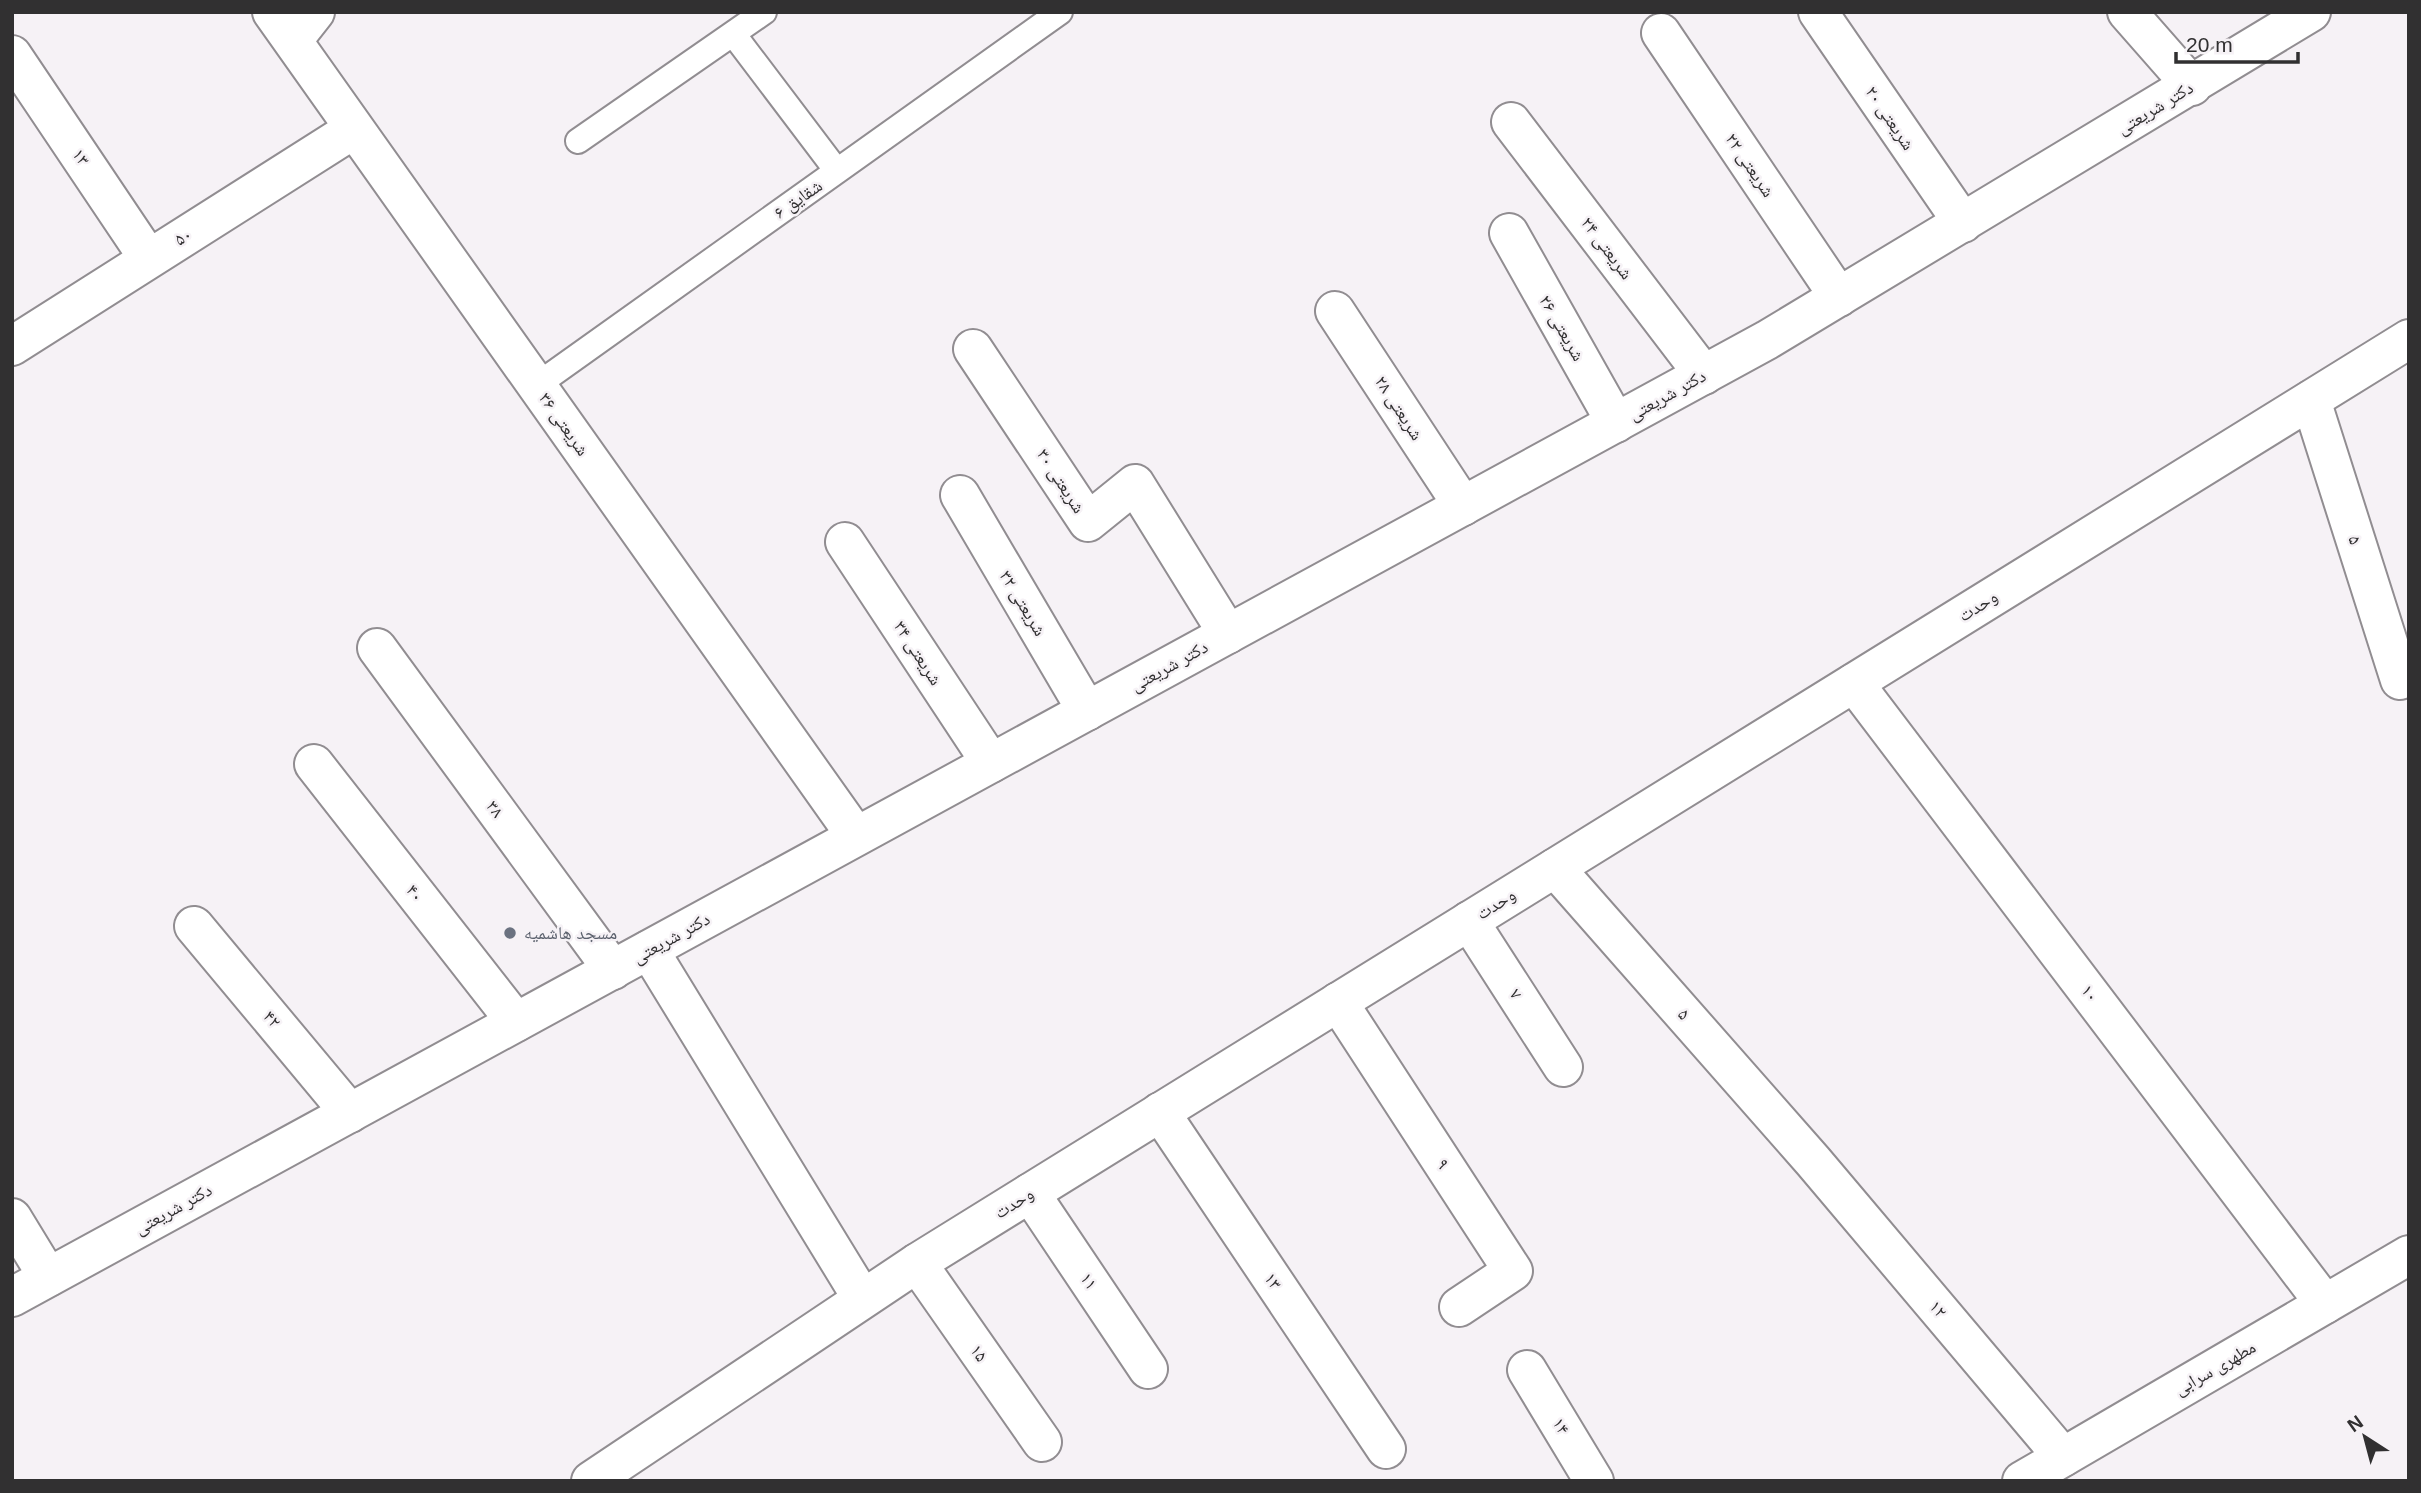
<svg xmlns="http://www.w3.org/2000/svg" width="2421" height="1493" font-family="Helvetica,'Noto Naskh Arabic',sans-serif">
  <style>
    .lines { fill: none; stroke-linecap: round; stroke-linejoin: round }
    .service-casing { stroke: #918d91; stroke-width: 28 }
    .minor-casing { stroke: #918d91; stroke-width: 42 }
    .tertiary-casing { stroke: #918d91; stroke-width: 42 }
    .service { stroke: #fff; stroke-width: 24 }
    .minor { stroke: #fff; stroke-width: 38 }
    .tertiary { stroke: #fff; stroke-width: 38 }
    .worship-dot { fill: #6b7280; stroke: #f6f2f6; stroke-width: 2.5 }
    .labels { text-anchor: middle; stroke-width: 5; stroke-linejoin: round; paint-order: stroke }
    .street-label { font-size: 18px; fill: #313031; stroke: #f6f2f6 }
    .worship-label { font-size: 18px; fill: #5b616d; stroke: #f6f2f6; text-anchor: start }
  </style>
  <rect width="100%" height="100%" fill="#f6f2f6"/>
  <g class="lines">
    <defs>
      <path id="service" d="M734 35 837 171
        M578 141 764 12
        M537 385 1060 12"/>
      <path id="minor" d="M272 12 856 836
        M1818 12 1963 223
        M2127 12 2192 86
        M1661 33 1839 297
        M293 40 315 12
        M12 55 149 259
        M1511 122 1704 375
        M1509 233 1616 423
        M1335 311 1463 506
        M12 346 354 129
        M973 349 1088 522 1135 484 1228 634
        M2311 400 2400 680
        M960 495 1087 711
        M845 542 991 763
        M377 648 613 970
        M1854 683 2325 1304
        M314 764 516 1022
        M1555 868 1813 1161 2063 1457
        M1469 921 1563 1067
        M194 926 350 1113
        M649 950 862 1298
        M1338 1002 1513 1271 1459 1307
        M1160 1112 1386 1449
        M1030 1193 1148 1369
        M12 1218 48 1277
        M917 1263 1042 1442
        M1527 1370 1594 1481"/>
      <path id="tertiary" d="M12 1297 1767 340 2311 12
        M591 1481 917 1263 2409 339
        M2022 1481 2409 1255"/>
    </defs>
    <use href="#service" class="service-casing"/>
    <use href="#minor" class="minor-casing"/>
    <use href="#tertiary" class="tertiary-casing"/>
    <use href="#service" class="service"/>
    <use href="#minor" class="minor"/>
    <use href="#tertiary" class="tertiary"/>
  </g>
  <circle class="worship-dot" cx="510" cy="933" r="7"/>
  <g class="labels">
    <g class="street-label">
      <text transform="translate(2155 108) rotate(-31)" y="6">دکتر شریعتی</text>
      <text transform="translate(1890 118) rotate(56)" y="6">شریعتی ۲۰</text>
      <text transform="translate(81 157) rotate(56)" y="6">۱۳</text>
      <text transform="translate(1750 165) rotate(56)" y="6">شریعتی ۲۲</text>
      <text transform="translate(798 199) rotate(-35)" y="6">شقایق ۶</text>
      <text transform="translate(183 237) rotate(-32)" y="6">۵۰</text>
      <text transform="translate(1607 248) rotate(53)" y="6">شریعتی ۲۴</text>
      <text transform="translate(1562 328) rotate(60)" y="6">شریعتی ۲۶</text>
      <text transform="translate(1667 395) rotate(-29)" y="6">دکتر شریعتی</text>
      <text transform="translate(1399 408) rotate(57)" y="6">شریعتی ۲۸</text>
      <text transform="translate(564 424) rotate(55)" y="6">شریعتی ۳۶</text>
      <text transform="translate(1061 481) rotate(57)" y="6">شریعتی ۳۰</text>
      <text transform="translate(2355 540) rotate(72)" y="6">۵</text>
      <text transform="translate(1023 603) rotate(59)" y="6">شریعتی ۳۲</text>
      <text transform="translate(1978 606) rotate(-32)" y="6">وحدت</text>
      <text transform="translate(918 653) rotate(57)" y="6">شریعتی ۳۴</text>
      <text transform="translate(1169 666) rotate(-29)" y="6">دکتر شریعتی</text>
      <text transform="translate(495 809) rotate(54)" y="6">۳۸</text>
      <text transform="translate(415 893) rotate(52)" y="6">۴۰</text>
      <text transform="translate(1496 904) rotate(-32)" y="6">وحدت</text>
      <text transform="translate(671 938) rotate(-29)" y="6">دکتر شریعتی</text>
      <text transform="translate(2090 993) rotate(53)" y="6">۱۰</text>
      <text transform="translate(1516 994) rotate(57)" y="6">۷</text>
      <text transform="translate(1684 1014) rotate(49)" y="6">۵</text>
      <text transform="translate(272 1019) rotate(50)" y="6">۴۲</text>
      <text transform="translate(1443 1164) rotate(57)" y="6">۹</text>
      <text transform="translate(1014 1203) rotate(-32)" y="6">وحدت</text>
      <text transform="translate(173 1209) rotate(-29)" y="6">دکتر شریعتی</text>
      <text transform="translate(1089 1281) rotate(56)" y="6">۱۱</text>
      <text transform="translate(1273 1281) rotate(56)" y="6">۱۳</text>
      <text transform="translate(1938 1309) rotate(50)" y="6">۱۲</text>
      <text transform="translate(979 1353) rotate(55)" y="6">۱۵</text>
      <text transform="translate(2215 1368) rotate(-30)" y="6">مطهری سرابی</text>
      <text transform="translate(1561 1426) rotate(59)" y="6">۱۴</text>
    </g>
    <g class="worship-label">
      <text x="524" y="939">مسجد هاشمیه</text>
    </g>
  </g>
  <rect width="2421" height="1493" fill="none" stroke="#313031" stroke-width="28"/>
  <g transform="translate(2365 1437) rotate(324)" stroke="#f6f2f6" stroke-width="5" paint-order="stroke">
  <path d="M0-5L12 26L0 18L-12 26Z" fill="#313031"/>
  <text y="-10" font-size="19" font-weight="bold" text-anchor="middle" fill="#313031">N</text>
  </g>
  <path d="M2176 52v10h122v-10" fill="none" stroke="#313031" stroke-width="3.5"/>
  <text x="2186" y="52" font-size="21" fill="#313031" stroke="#f6f2f6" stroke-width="5" paint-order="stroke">20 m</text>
</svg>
